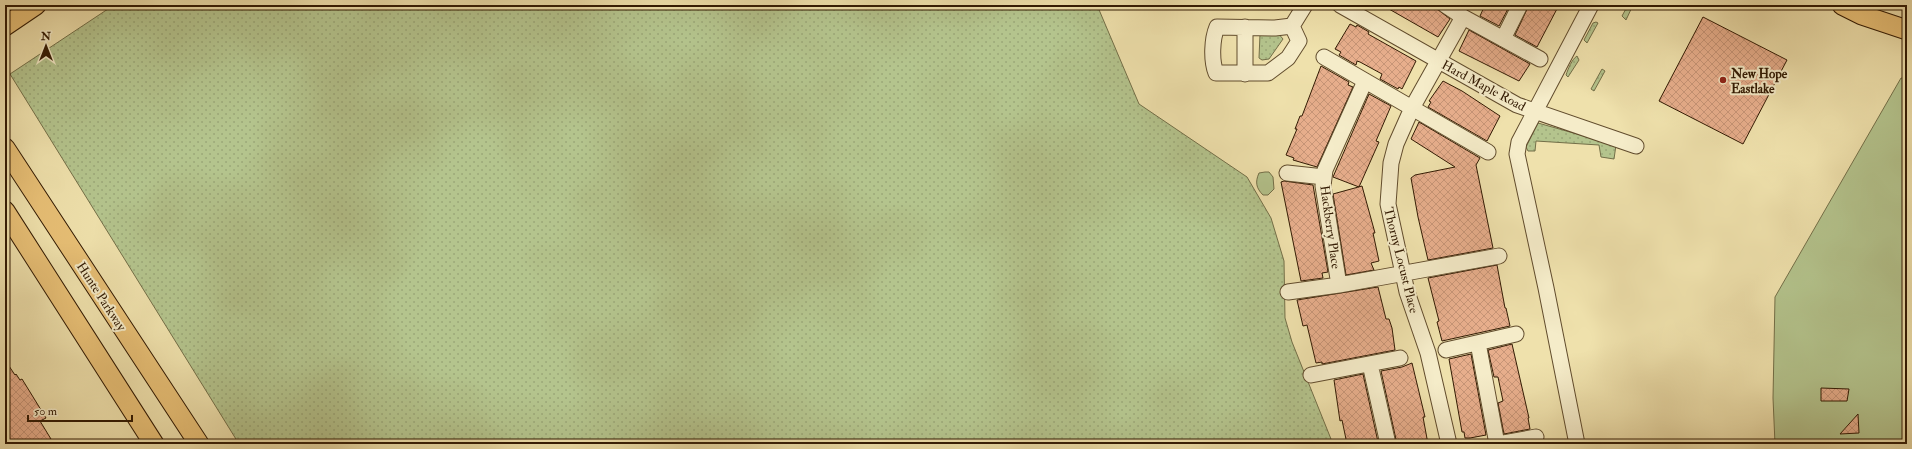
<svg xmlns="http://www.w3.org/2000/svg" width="1912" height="449" font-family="'IM FELL Double Pica',serif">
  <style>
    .grass { fill: url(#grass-dots); stroke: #736f48 }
    .park { fill: #b4c48d; stroke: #736f48 }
    .building { fill: url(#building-cross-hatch); stroke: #321a03 }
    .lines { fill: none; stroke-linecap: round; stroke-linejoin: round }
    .minor-casing { stroke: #614c2d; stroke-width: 17 }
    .major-casing { stroke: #321a03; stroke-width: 21 }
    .minor { stroke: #f5ecc9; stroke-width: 15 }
    .major { stroke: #e8c076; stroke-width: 19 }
    .poi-dot { fill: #8f2418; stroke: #f5ecc9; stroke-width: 1.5 }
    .labels { text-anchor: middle; stroke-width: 4; stroke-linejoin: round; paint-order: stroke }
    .poi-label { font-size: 13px; font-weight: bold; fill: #321a03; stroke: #f5ecc9; text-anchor: start }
    .street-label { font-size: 13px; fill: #321a03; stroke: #f5ecc9 }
  </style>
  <defs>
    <pattern id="grass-dots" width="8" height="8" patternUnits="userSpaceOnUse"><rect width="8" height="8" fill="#b4c48d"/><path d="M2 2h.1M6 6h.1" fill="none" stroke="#9ba878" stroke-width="1.8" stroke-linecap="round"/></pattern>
    <pattern id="building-cross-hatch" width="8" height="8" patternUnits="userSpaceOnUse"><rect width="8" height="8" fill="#e7ae8c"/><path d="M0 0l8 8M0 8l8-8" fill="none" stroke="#c79577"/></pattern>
  </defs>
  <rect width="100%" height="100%" fill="#efe1ac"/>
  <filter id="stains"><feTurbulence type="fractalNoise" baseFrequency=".005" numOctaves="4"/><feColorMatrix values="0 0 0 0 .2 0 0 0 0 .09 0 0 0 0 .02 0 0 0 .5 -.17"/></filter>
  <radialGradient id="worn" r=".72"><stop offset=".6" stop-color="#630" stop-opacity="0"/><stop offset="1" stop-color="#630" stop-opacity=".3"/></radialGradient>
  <path class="grass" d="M114 5H1097L1139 104 1247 177 1271 218 1284 261 1285 318 1292 342 1333 444H239L10 74Z
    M1628 5H1633L1626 20 1622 16Z
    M1596 22 1598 23 1587 43 1584 40 1593 23Z
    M1277 32 1283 39 1269 59 1262 60 1259 58 1260 34Z
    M1577 56 1579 60 1568 77 1566 75C1568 69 1572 59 1577 56Z
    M1602 69 1605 71 1594 91 1591 89Z
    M1538 123 1616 145 1614 159 1601 157 1599 145 1536 141 1535 151H1528L1526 147Z"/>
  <path class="park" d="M1901 78 1907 79V444H1775L1773 398 1775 297Z
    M1265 172H1269L1273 177 1274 189 1268 195H1263C1256 188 1255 182 1259 173Z"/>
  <path class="building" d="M1382 5H1432L1450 19 1438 37Z
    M1485 5H1510L1499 26 1480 16Z
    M1529 5H1559L1537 47 1515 35Z
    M1703 17 1787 60 1743 144 1659 101Z
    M1350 24 1356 27 1357 25 1369 32 1368 34 1416 61 1402 89 1399 87 1398 89 1380 79 1382 74 1360 62 1357 61 1356 65 1339 55 1341 52 1335 49Z
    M1469 30 1530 64 1519 81 1459 51Z
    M1321 66 1349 82 1348 85 1353 87 1317 167 1293 160 1294 158 1286 155 1297 129H1295L1300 116H1302Z
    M1443 81 1462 91 1500 116 1487 141 1428 107 1431 102 1429 101Z
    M1369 94 1391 106 1376 141 1379 142 1359 187 1333 177Z
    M1419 122 1480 158 1476 165 1493 248 1428 260 1418 217 1411 178 1415 175 1455 167 1411 139Z
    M1284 181 1313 185 1328 272 1322 273 1323 278 1301 281 1281 182Z
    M1362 186 1375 233H1373L1379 261 1371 263 1374 270 1346 275 1333 194Z
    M1497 265 1505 308H1506L1510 326 1442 341 1437 322 1439 321 1428 278Z
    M1378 287 1386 319H1389L1392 328 1395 350 1322 364V362L1316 363 1307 325 1303 326 1297 300Z
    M1512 344 1529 418H1528L1530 429 1504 434 1498 403 1503 401 1498 377H1494L1488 350Z
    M1471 354 1486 435 1470 438H1465L1464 432H1462L1449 359Z
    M5 360 15 375 16 374 20 380 22 379 46 418 40 421 54 444H5Z
    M1412 363 1425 417H1423L1428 444H1397L1381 371 1402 367Z
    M1363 374 1378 442 1368 444H1347L1342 420 1340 421 1334 380Z
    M1821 388 1849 389 1847 401H1821Z
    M1858 414 1859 433 1840 434Z"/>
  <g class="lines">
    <defs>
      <path id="minor" d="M1340 5 1517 105 1636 146
        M1445 5 1463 17 1540 59
        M1292 26 1299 41 1288 58 1268 73H1216C1211 60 1212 39 1217 27L1275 28Z
        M1292 26 1305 5
        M1245 27V74
        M1503 39 1520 5
        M1324 57 1488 152
        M1287 173 1324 177
        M1339 285 1323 186 1325 170 1365 81
        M1288 292 1339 285 1499 256
        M1478 343 1497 444
        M1446 350 1516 334
        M1370 364 1388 444
        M1311 375 1400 358
        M1449 444 1428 353 1407 292 1388 204 1391 163 1396 144 1412 108 1463 17
        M1498 444 1536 437
        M1577 444 1546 288 1517 154 1519 142 1591 5"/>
      <path id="major" d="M1842 5 1862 15 1907 30
        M5 26 36 5
        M5 148 199 444
        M5 211 154 444"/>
    </defs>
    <use href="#minor" class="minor-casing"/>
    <use href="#major" class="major-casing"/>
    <use href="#minor" class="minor"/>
    <use href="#major" class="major"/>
  </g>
  <circle class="poi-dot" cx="1723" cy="80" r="4"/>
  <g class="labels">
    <g class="poi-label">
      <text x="1731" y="78">New Hope<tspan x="1731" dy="15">Eastlake</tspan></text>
    </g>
    <g class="street-label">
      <text transform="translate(1484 85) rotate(28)" y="5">Hard Maple Road</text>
      <text transform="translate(1331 227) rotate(82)" y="5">Hackberry Place</text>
      <text transform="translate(1402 260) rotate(76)" y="5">Thorny Locust Place</text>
      <text transform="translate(102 296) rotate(57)" y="5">Hunte Parkway</text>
    </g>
  </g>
  <rect width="1912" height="449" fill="none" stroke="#efe1ac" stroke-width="20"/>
  <rect x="6" y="6" width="1900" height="437" fill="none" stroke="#321a03" stroke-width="2"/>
  <rect x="10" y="10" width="1892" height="429" fill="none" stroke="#321a03"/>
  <g transform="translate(46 46)" stroke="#f5ecc9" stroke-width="3" paint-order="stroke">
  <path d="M0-3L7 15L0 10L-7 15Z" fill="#321a03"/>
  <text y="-6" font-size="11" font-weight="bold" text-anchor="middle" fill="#321a03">N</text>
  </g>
  <path d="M28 415v6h104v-6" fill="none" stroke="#321a03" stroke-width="2"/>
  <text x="34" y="415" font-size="12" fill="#321a03" stroke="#f5ecc9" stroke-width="3" paint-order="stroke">50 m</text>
  <rect width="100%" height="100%" filter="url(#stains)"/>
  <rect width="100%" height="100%" fill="url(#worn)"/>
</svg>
